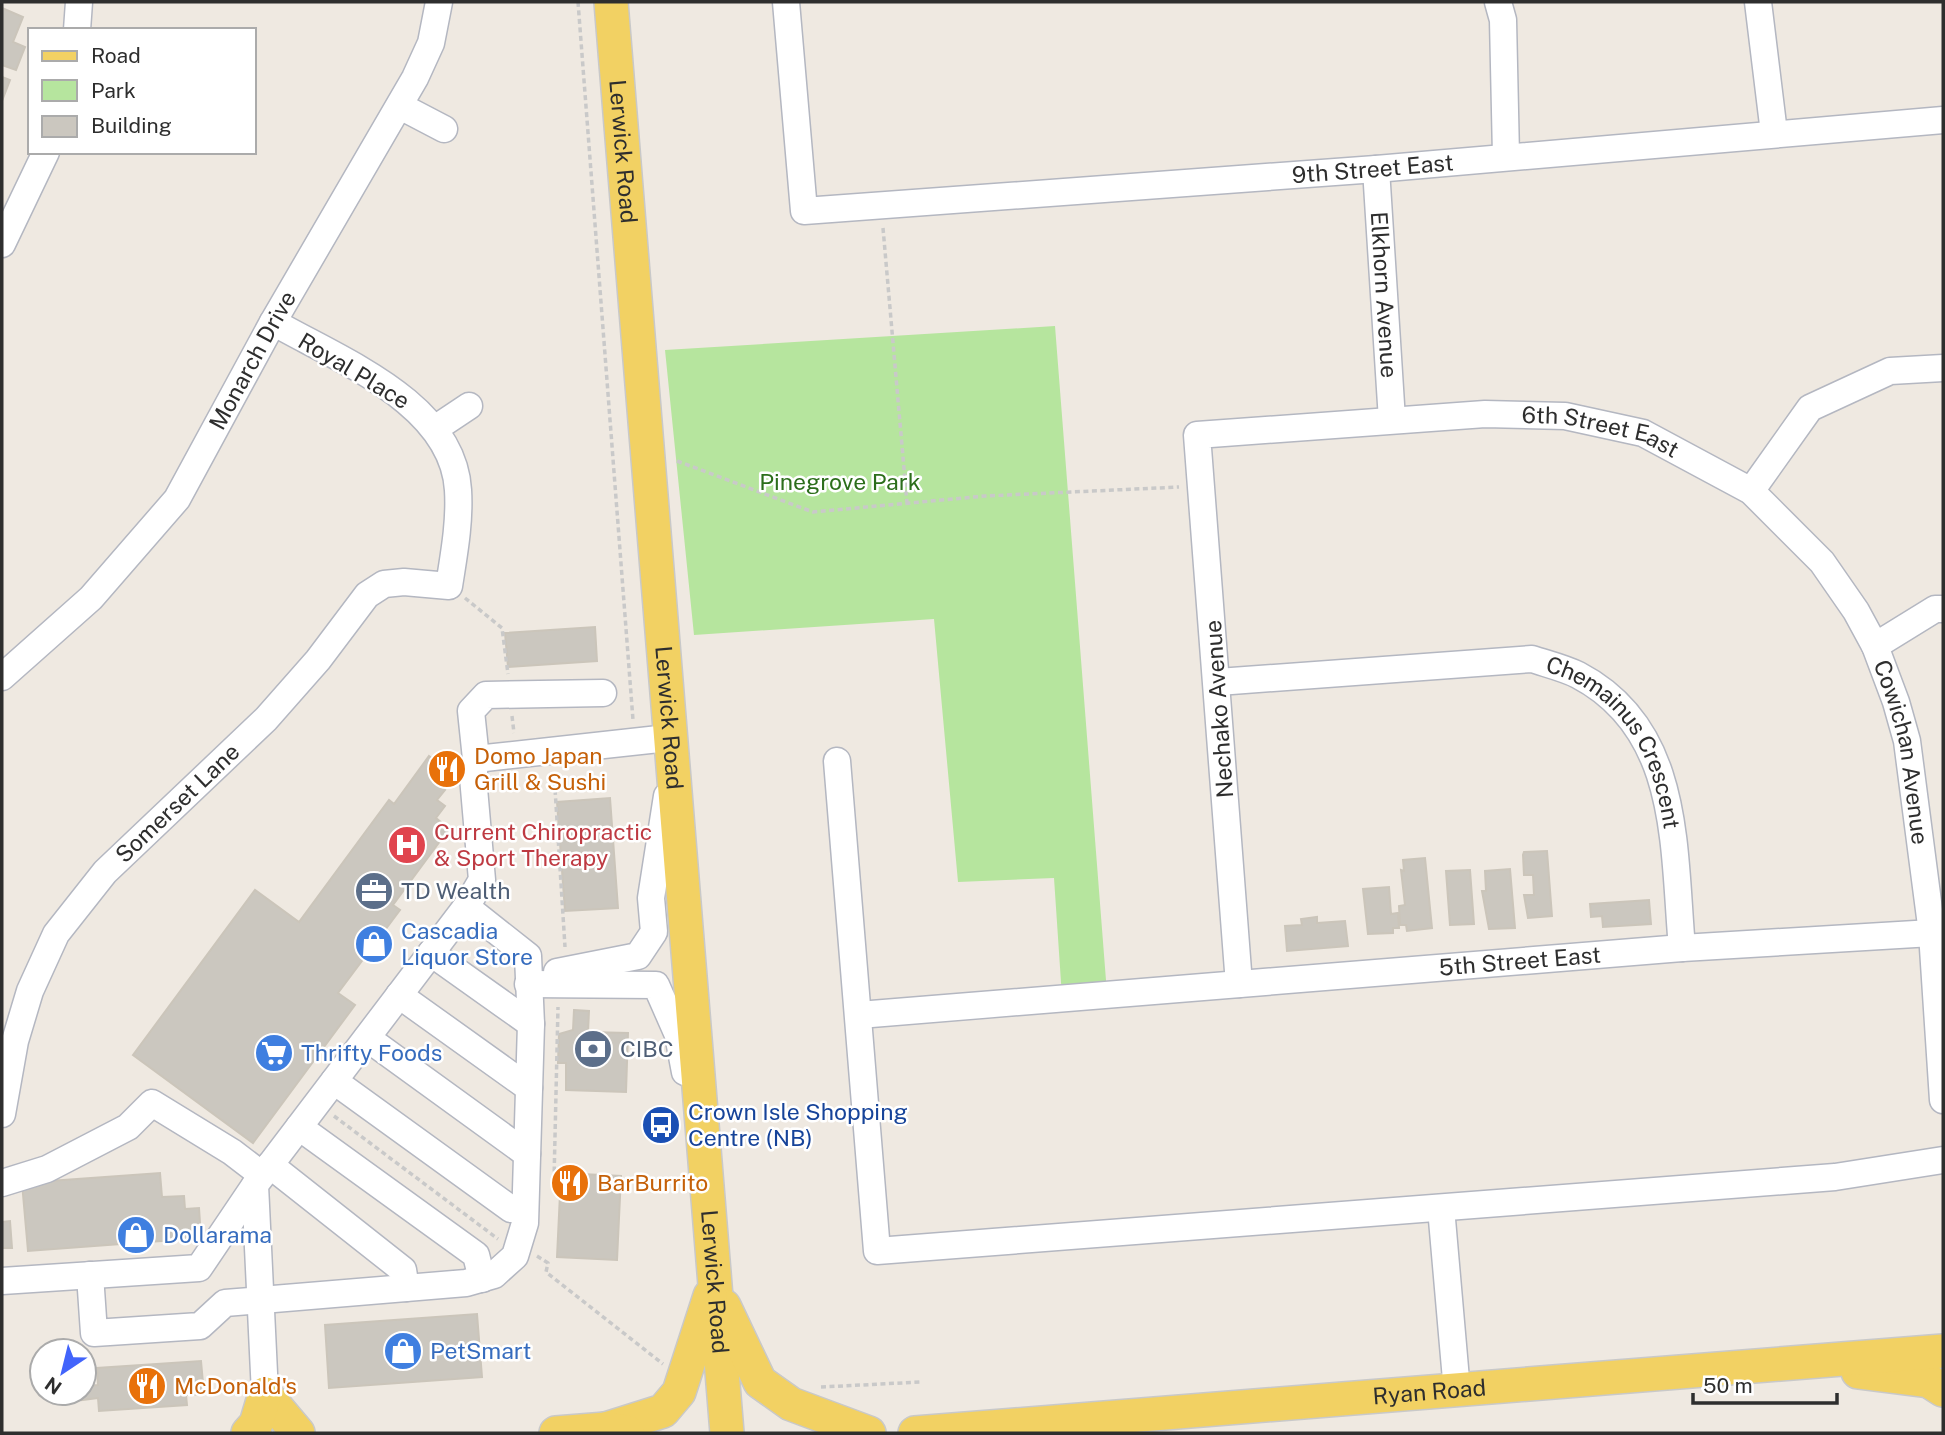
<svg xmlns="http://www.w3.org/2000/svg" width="1945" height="1435" font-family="'Public Sans',sans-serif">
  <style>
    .green { fill: #b6e59e }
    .building { fill: #cbc7bf; stroke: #cbc5ba; stroke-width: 2 }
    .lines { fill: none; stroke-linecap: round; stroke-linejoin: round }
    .minor-casing { stroke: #b4b7c1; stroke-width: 29 }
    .major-casing { stroke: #c9c9c9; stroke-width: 36 }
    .path { stroke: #c9c9c9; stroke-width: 3.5; stroke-dasharray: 5 3.5; stroke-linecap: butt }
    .minor { stroke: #fff; stroke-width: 26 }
    .major { stroke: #f2d163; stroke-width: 33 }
    .labels { text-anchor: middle; stroke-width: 5; stroke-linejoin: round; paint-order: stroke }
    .street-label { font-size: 23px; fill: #2e2e2e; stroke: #fff }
    .park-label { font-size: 23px; fill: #2c6e1b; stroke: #fff }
    .food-label { font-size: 23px; fill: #c56008; stroke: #fff; text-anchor: start }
    .health-label { font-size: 23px; fill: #be3a42; stroke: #fff; text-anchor: start }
    .service-label { font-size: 23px; fill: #4e5e75; stroke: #fff; text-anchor: start }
    .shop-label { font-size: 23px; fill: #366cbe; stroke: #fff; text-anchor: start }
    .transit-label { font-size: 23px; fill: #164399; stroke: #fff; text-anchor: start }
  </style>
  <rect width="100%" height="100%" fill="#efe9e1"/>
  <path class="green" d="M1055 326 1107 993 1062 997 1054 878 958 882 934 619 694 635 665 350Z"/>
  <path class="building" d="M2 8 23 17 13 42 25 47 16 70 2 65Z
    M2 77 10 80 2 101Z
    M595 627 597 661 508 667 505 633Z
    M429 756 447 769 436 784 445 790 437 800 445 806 436 818 449 829 393 905 400 910 338 993 355 1005 253 1143 133 1055 255 890 299 922 389 800 394 804Z
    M610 798 618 908 565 911 557 802Z
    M1547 851 1552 916 1528 918 1524 895H1534L1533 875H1524L1523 855 1524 852Z
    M1425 858 1432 928 1407 931 1406 925H1400L1399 906 1405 905 1401 870 1404 871 1403 860Z
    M1510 869 1515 928 1489 929 1482 891H1486L1485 871Z
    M1470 870 1474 924 1450 925 1446 871Z
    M1389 887 1391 914 1398 913 1399 928H1393V933L1368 934 1363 889Z
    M1649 900 1651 924 1603 927 1602 916 1591 917 1590 904Z
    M1317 917V923L1345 921 1348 946 1287 951 1285 926 1302 925 1301 919Z
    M574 1010 589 1011 588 1032 628 1033 626 1092 566 1090V1063H558L559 1034 573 1030Z
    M160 1173 162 1197 184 1196 185 1209 199 1208 201 1238 28 1251 22 1183Z
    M561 1173 621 1176 617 1260 557 1257Z
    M10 1221 12 1248H2V1222Z
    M477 1314 482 1377 329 1388 325 1325Z
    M201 1361 204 1394 186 1395 187 1405 99 1411 98 1398 82 1400 84 1386 98 1385 97 1368Z"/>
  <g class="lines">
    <defs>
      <g id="minor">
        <path id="s1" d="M786 2 804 211 1376 169 1943 120"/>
        <path d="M1498 2 1503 20 1506 156"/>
        <path d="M1758 2 1774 133"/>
        <path d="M77 30 79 2"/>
        <path d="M400 106 444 129"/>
        <path id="s2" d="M1376 169 1392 420"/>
        <path d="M2 244 46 152"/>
        <path d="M436 428 469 406"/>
        <path d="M1751 491 1810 408 1890 371 1943 368"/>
        <path d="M1875 646 1935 609H1943"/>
        <path id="s3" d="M2 677 91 598 177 499 273 322 415 78 431 43 439 2"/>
        <path id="s4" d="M1218 682 1532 659C1547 664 1564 668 1578 675 1681 729 1673 847 1682 948"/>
        <path d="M476 759 471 711 486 695 603 693"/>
        <path d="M837 761 877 1251 1835 1177 1943 1160"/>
        <path d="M431 953 531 1024"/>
        <path d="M557 972 638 956 654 932 651 898 667 796"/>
        <path d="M528 984 656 985 678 1035 685 1072"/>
        <path id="s5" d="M1239 984 1197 435 1485 414 1565 416 1643 433 1751 491 1822 562 1856 611 1875 646 1896 702 1907 741 1932 933 1943 1100"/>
        <path d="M399 995 529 1088"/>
        <path id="s6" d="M859 1015 1682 948 1932 933"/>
        <path d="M367 1038 527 1154"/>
        <path d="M334 1081 511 1209H525"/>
        <path id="s7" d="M2 1114 15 1041 30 991 56 934 105 872 266 719 318 660 367 595 384 584 404 582 449 586C454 554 460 522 458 490 453 403 339 360 273 322"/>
        <path d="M299 1127 476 1255 482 1279"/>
        <path d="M270 1165 403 1270 406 1288"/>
        <path d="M2 1183 47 1169 128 1127 152 1103 232 1152 262 1175"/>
        <path d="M1441 1208 1457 1391"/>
        <path d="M90 1275 94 1333 200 1326 225 1303 466 1283 494 1275 515 1256 525 1223 531 1024 528 956 466 907"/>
        <path d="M2 1281 199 1268 255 1185"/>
        <path d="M265 1394 255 1185 466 907 482 880 473 777 476 759 668 738"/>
      </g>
      <g id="major">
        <path id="s8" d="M611 2 727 1433"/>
        <path d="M724 1306 760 1382 791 1404 869 1433"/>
        <path d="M1858 1372 1929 1381 1943 1390"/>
        <path d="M265 1394 298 1433"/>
        <path d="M606 1429 663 1411 679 1392 710 1296"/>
        <path d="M248 1433 256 1424 265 1394"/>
        <path d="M556 1433 606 1429 627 1432"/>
        <path id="s9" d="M915 1433 1943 1351"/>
      </g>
    </defs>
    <use href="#minor" class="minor-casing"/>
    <use href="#major" class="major-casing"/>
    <path class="path" d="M578 2 633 720
      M883 228 907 503
      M677 461 813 512 985 496 1179 487
      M465 598 502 628 508 674
      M512 716 514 733
      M554 773 565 947
      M334 1116 498 1239
      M554 1180 558 1007
      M537 1256 548 1263 546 1272 663 1364
      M821 1387 921 1382"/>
    <use href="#minor" class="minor"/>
    <use href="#major" class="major"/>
  </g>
  <defs>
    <symbol id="restaurant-disc" viewBox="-11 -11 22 22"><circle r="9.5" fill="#e8710a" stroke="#fff"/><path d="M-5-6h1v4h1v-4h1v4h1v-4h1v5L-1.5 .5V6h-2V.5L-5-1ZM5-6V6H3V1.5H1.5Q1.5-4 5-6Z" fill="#fff"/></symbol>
    <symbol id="hospital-disc" viewBox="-11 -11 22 22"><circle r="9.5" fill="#e0444e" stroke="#fff"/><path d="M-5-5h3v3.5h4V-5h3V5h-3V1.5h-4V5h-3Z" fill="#fff"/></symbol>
    <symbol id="office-disc" viewBox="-11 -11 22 22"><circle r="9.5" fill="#5c6f8a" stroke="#fff"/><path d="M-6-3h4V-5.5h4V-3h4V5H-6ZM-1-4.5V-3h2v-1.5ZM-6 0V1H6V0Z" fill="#fff"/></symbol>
    <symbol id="shop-disc" viewBox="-11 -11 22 22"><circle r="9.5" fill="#3f7fe0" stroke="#fff"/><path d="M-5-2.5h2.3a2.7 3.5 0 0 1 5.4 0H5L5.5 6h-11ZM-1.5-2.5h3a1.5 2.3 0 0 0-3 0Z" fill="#fff"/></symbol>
    <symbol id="bank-disc" viewBox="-11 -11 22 22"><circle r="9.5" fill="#5c6f8a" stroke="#fff"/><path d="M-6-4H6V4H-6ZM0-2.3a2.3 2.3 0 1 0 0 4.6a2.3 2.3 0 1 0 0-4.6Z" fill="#fff"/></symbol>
    <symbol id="supermarket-disc" viewBox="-11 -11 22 22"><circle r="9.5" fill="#3f7fe0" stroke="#fff"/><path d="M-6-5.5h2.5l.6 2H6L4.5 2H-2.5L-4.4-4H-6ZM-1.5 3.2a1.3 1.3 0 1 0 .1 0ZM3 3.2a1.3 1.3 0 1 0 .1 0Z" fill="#fff"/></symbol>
    <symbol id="bus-disc" viewBox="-11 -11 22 22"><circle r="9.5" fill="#1a4fb4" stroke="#fff"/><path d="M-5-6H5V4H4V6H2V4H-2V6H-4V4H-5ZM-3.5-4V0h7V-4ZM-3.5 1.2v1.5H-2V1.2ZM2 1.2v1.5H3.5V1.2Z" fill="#fff"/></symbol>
  </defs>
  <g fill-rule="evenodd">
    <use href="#restaurant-disc" x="425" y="747" width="44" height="44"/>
    <use href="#hospital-disc" x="385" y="823" width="44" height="44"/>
    <use href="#office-disc" x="352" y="869" width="44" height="44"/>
    <use href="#shop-disc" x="352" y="922" width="44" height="44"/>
    <use href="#bank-disc" x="571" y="1027" width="44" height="44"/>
    <use href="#supermarket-disc" x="252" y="1031" width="44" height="44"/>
    <use href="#bus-disc" x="639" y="1103" width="44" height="44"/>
    <use href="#restaurant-disc" x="548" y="1161" width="44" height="44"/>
    <use href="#shop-disc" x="114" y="1213" width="44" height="44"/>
    <use href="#shop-disc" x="381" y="1329" width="44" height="44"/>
    <use href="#restaurant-disc" x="125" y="1364" width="44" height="44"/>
  </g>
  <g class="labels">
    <g class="street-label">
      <text dy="8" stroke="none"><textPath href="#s8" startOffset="150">Lerwick Road</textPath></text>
      <text dy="8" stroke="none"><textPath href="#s1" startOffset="780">9th Street East</textPath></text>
      <text dy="8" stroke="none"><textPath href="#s2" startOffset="126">Elkhorn Avenue</textPath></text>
      <text dy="8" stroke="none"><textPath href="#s3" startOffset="408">Monarch Drive</textPath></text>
      <text transform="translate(354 371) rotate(31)" y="8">Royal Place</text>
      <text dy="8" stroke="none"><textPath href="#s5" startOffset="957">6th Street East</textPath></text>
      <text transform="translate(1219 709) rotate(-94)" y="8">Nechako Avenue</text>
      <text dy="8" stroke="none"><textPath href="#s8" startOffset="718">Lerwick Road</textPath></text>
      <text dy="8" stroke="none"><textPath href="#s4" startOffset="441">Chemainus Crescent</textPath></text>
      <text dy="8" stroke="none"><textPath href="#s5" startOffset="1432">Cowichan Avenue</textPath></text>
      <text dy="8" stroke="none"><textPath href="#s7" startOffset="368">Somerset Lane</textPath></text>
      <text dy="8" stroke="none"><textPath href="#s6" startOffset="663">5th Street East</textPath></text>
      <text dy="8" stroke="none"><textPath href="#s8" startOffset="1284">Lerwick Road</textPath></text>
      <text dy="8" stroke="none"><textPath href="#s9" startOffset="516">Ryan Road</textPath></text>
    </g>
    <g class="park-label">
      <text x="840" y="490">Pinegrove Park</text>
    </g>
    <g class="food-label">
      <text x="474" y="764">Domo Japan<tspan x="474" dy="26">Grill &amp; Sushi</tspan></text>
      <text x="597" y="1191">BarBurrito</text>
      <text x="174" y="1394">McDonald's</text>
    </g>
    <g class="health-label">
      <text x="434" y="840">Current Chiropractic<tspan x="434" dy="26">&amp; Sport Therapy</tspan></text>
    </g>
    <g class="service-label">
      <text x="401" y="899">TD Wealth</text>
      <text x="620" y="1057">CIBC</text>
    </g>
    <g class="shop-label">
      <text x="401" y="939">Cascadia<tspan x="401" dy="26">Liquor Store</tspan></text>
      <text x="301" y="1061">Thrifty Foods</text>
      <text x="163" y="1243">Dollarama</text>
      <text x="430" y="1359">PetSmart</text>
    </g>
    <g class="transit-label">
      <text x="688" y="1120">Crown Isle Shopping<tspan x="688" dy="26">Centre (NB)</tspan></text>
    </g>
  </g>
  <rect width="1945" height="1435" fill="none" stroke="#2e2e2e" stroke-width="7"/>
  <rect x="28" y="28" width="228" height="126" fill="#ffffff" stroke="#ababab" stroke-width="2"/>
  <rect x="42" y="51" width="35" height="10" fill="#f2d163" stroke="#ababab" stroke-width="2"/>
  <text x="91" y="63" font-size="21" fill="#2e2e2e">Road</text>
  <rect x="42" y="80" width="35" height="21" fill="#b6e59e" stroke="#ababab" stroke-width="2"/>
  <text x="91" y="98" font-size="21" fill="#2e2e2e">Park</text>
  <rect x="42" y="116" width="35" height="21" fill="#cbc7bf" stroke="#ababab" stroke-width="2"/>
  <text x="91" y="133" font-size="21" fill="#2e2e2e">Building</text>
  <g transform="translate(63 1372) rotate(215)"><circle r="33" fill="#ffffff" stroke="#ababab" stroke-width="2"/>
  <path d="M0-5L12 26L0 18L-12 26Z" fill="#4264fb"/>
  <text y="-10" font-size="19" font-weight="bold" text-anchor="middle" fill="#2e2e2e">N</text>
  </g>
  <path d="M1693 1393v10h144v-10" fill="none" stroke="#2e2e2e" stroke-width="3.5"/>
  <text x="1703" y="1393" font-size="21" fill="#2e2e2e" stroke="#ffffff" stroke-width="5" paint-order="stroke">50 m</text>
</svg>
